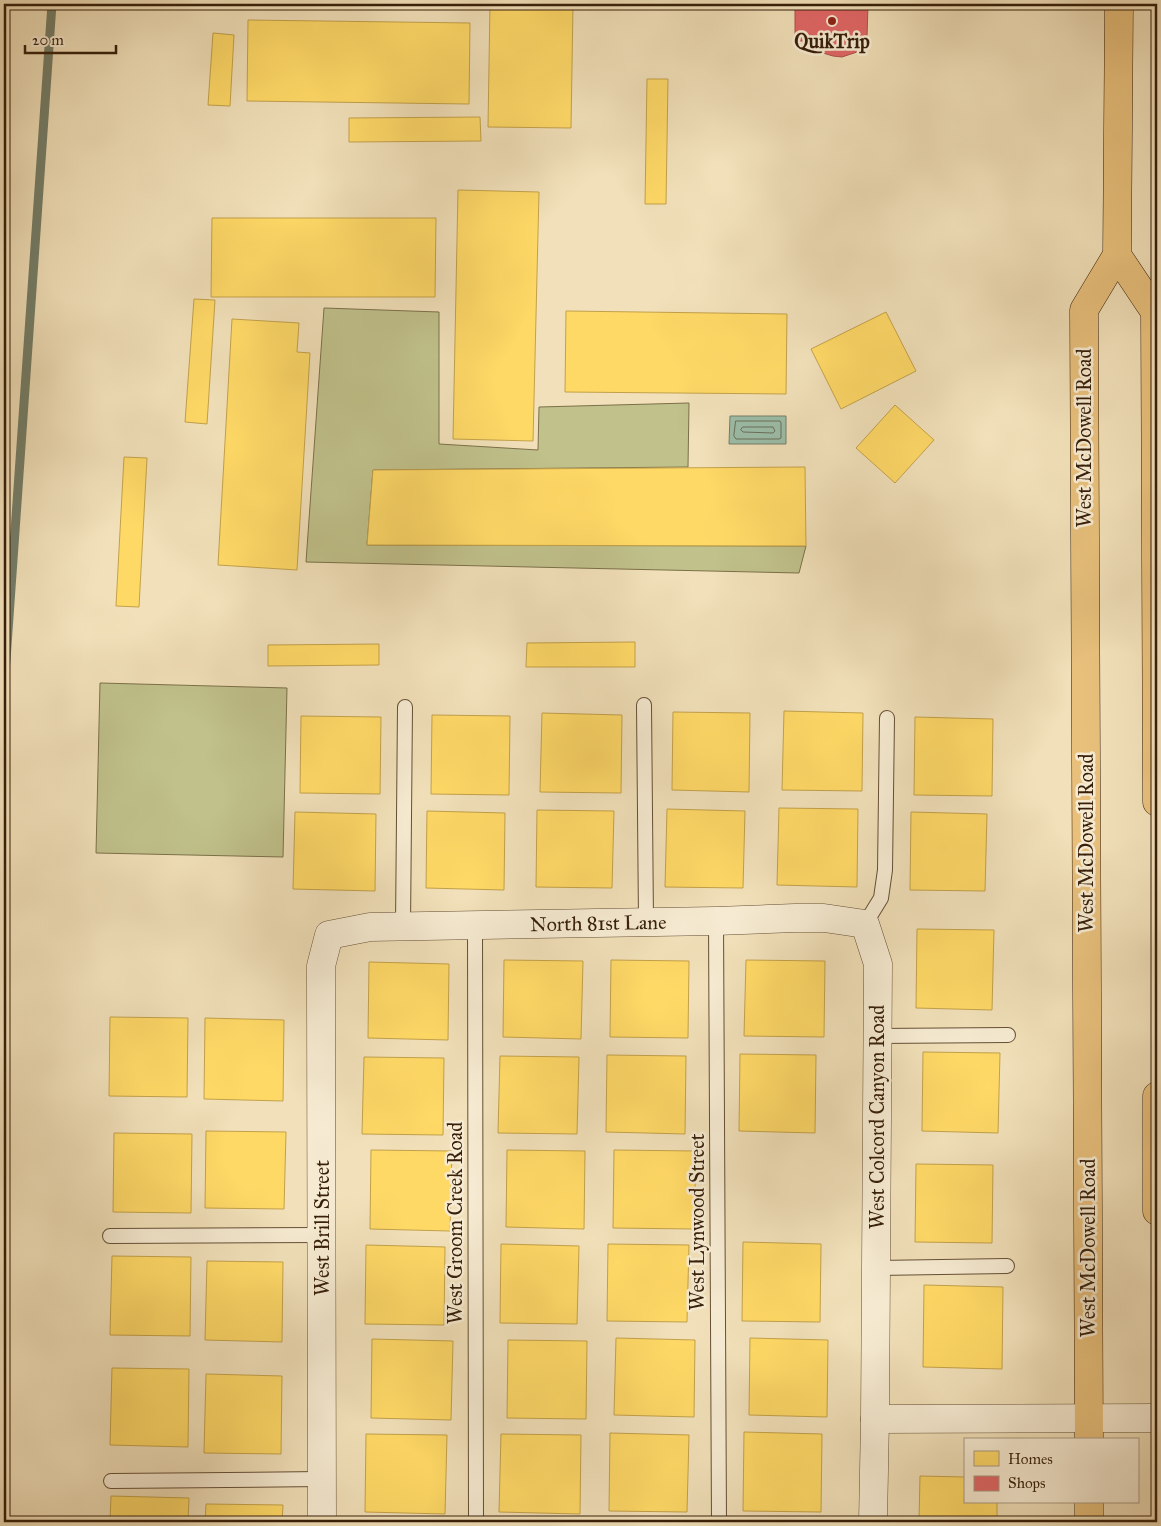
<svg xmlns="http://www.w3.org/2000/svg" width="1161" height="1526" font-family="'IM FELL Great Primer',serif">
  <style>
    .green { fill: #c0c18b; stroke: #7c704a }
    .water { fill: #9cbea9; stroke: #747e69 }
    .homes { fill: #ffd966; stroke: #c3a14a }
    .shops { fill: #e06666; stroke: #ad514a }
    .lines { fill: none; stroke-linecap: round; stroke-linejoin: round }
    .shore { stroke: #6a6e5a; stroke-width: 1 }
    .stream { stroke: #747e69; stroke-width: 9 }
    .lane-casing { stroke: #664f36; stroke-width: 16 }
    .street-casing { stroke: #664f36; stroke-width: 29 }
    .primary-casing { stroke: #371f0a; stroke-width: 29 }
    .lane { stroke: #f6ebd2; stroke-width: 14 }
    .street { stroke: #f6ebd2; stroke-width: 28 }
    .primary { stroke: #e8c07c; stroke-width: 28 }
    .poi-dot { fill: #8f2418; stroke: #f6ebd2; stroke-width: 2 }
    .labels { text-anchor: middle; stroke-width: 5; stroke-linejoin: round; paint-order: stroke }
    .poi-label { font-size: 20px; font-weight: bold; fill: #371f0a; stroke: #f6ebd2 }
    .street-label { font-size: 20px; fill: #371f0a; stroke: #f6ebd2 }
  </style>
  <rect width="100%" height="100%" fill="#f1e0b9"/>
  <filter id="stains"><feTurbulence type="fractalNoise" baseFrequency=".004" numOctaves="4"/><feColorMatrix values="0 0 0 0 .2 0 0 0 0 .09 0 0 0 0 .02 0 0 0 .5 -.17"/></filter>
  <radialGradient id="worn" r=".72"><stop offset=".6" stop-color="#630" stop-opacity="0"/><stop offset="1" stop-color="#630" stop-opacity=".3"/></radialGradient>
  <path class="green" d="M324 308 439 312V444L538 450 539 407 689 403 688 467 373 470 367 545 806 546 799 573 306 562Z
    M100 683 287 688 283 857 96 853Z"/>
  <path class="water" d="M730 416H786V444H729Z"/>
  <path class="homes" d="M490 4H573L571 128 488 127Z
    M248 20 470 23 469 104 247 101Z
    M213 33 234 35 230 106 208 105Z
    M647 79H668L666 204H645Z
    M480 117 481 141 349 142V118Z
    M458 190 539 192 533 441 453 439Z
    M212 218H436L435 297H211Z
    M194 299 215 300 207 424 185 422Z
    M566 311 787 314 786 394 565 392Z
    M886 312 916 371 841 409 811 349Z
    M232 319 299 323 297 352 310 353 297 570 218 565Z
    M895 405 934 440 895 483 856 448Z
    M124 457 147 458 139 607 116 606Z
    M805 467 806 546 367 545 373 470Z
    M635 642V667H526L527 643Z
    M379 644V665L268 666V645Z
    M784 711 863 713 862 791 782 790Z
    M673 712 750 713 749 792 672 790Z
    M542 713 622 715 621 793 540 792Z
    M432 715 510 716 509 795 431 794Z
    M301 716 381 717 380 794 300 793Z
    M915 717 993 719 992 796 914 795Z
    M779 808 858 809 857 887 777 885Z
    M667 809 745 811 743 888 665 887Z
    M537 810 614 811 612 888 536 887Z
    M427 811 505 813 504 890 426 888Z
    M295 812 376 814 375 891 293 889Z
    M911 812 987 814 985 891 910 890Z
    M917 929 994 930 992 1010 916 1008Z
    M504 960 583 961 581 1039 503 1037Z
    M611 960 689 961 688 1038 610 1037Z
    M746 960 825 961 824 1037 744 1036Z
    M369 962 449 964 448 1040 368 1038Z
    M110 1017 188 1018 187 1097 109 1096Z
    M205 1018 284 1020 283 1101 204 1099Z
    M923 1052 1000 1053 998 1133 922 1131Z
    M740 1054 816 1055 815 1133 739 1131Z
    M607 1055 686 1056 685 1134 606 1132Z
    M500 1056 579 1057 577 1134 498 1133Z
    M364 1057 444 1058 443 1135 362 1134Z
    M206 1131 286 1132 284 1209 205 1208Z
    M114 1133 192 1134 191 1213 113 1212Z
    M371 1150 452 1151 450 1231 370 1229Z
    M507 1150 585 1151 584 1229 506 1227Z
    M614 1150 696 1151 694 1229 613 1228Z
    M916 1164 993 1165 992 1243 915 1242Z
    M743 1242 821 1244 820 1322 742 1321Z
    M501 1244 579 1246 577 1324 500 1323Z
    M608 1244 689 1245 687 1322 607 1321Z
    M366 1245 445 1247 444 1325 365 1324Z
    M112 1256 191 1257 190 1336 110 1335Z
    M207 1261 283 1262 282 1342 205 1340Z
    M924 1285 1003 1287 1002 1369 923 1367Z
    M616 1338 695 1340 694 1417 614 1415Z
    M750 1338 828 1340 827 1417 749 1415Z
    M372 1339 453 1341 451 1420 371 1418Z
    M508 1340 587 1341 586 1419 507 1418Z
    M112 1368 189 1369 188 1447 110 1445Z
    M206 1374 282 1376 281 1454 204 1453Z
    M744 1432 822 1434 821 1512 743 1511Z
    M610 1433 689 1435 687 1512 609 1511Z
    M366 1434 447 1435 445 1514 365 1512Z
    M501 1434 581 1435 580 1514 499 1512Z
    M920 1476 965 1477V1502H997V1522H919Z
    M111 1496 189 1498 188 1522H110Z
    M206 1504 283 1505 282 1522H205Z"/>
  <path class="shops" d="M795 4H880H868L867 38 861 39 862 48 857 52 842 57 833 56 813 50 808 41H795Z"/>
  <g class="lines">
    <path class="shore" d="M736 421H780L781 423V438L779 439H736L734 436Z
      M743 427H773L775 431 773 433 743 432 741 430Z"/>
    <path class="stream" d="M4 688 52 4"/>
    <defs>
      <path id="lane" d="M644 705 646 921
        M716 921 719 1522
        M475 924 476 1522
        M865 924 881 898 885 870 887 718
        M403 926 405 707
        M877 1036 1008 1035
        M110 1236 322 1235
        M876 1268 1007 1266
        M111 1481 322 1479"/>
      <g id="street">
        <path d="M875 1419 1157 1418"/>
        <path id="s1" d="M322 1522 321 982V966L329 935 370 927 716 921 795 918H824L865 924 878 964 875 1419 873 1522"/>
      </g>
      <path id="primary" d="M1117 255 1155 312 1157 802
        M1157 1096V1211
        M1089 1440 1084 310 1117 255 1119 4
        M1089 1502V1522"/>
    </defs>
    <use href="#lane" class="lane-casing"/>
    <use href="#street" class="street-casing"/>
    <use href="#primary" class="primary-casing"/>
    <use href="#lane" class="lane"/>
    <use href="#street" class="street"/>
    <use href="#primary" class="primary"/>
  </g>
  <circle class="poi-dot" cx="832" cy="21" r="5"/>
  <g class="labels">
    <g class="poi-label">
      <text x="832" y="48">QuikTrip</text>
    </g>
    <g class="street-label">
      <text transform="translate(1084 438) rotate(-90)" y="7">West McDowell Road</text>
      <text transform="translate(1086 843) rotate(-90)" y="7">West McDowell Road</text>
      <text dy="7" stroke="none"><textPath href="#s1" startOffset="858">North 81st Lane</textPath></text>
      <text transform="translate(877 1117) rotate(-90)" y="7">West Colcord Canyon Road</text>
      <text transform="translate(697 1222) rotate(-90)" y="7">West Lynwood Street</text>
      <text transform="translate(455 1223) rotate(-90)" y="7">West Groom Creek Road</text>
      <text transform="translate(322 1228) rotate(-90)" y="7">West Brill Street</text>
      <text transform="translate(1088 1248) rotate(-90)" y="7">West McDowell Road</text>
    </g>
  </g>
  <rect width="1161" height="1526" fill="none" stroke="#f1e0b9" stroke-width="20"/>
  <rect x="5" y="5" width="1151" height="1516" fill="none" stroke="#371f0a" stroke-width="2.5"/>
  <rect x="10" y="10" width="1141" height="1506" fill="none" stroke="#371f0a"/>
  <rect x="964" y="1438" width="175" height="65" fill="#f6ebd2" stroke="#aa9982"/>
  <rect x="974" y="1451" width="25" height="15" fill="#ffd966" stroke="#aa9982"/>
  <text x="1008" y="1464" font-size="15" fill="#371f0a">Homes</text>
  <rect x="974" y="1476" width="25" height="15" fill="#e06666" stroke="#aa9982"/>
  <text x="1008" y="1488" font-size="15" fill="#371f0a">Shops</text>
  <path d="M25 45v8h91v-8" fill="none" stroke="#371f0a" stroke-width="2.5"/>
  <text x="32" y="45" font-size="15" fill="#371f0a" stroke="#f6ebd2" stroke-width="4" paint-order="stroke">20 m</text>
  <rect width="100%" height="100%" filter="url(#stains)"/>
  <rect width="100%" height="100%" fill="url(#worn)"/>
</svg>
